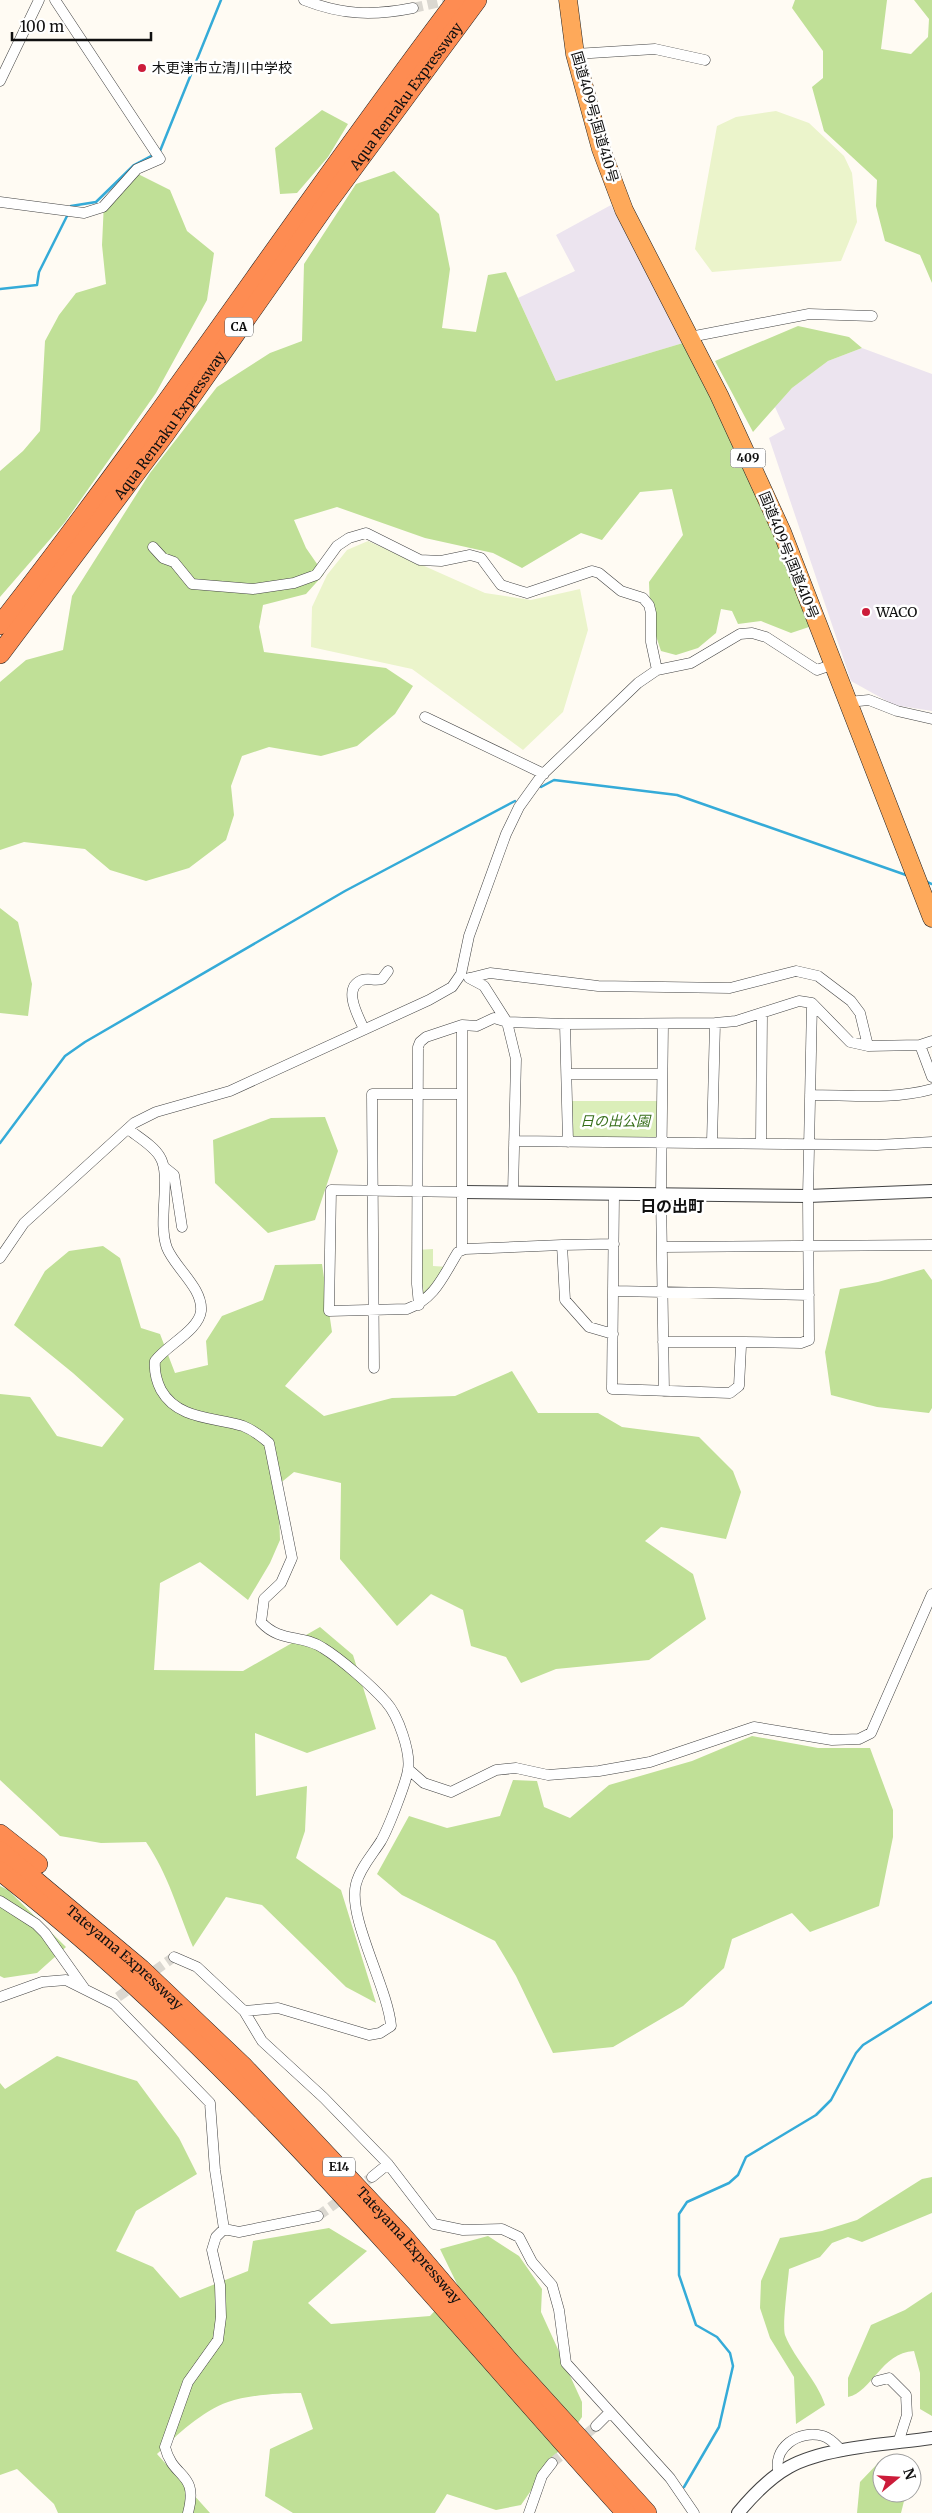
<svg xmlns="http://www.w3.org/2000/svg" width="932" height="2513" font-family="Merriweather,'Noto Sans JP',serif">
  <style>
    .industrial { fill: #ece4ef }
    .green { fill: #dbeeb9 }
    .forest { fill: #c0e097 }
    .pitch { fill: #ebf4cb }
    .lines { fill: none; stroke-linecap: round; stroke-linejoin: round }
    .stream { stroke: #35abd8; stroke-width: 2.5 }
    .minor-tunnel { stroke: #dbd8d1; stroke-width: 10; stroke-dasharray: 10 5; stroke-linecap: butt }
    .minor-casing { stroke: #434343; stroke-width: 11 }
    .tertiary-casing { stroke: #434343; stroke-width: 14 }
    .trunk-casing { stroke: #212121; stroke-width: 19 }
    .motorway-casing { stroke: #212121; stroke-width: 20 }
    .minor { stroke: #fff; stroke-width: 10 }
    .tertiary { stroke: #fff; stroke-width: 12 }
    .trunk { stroke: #fea95a; stroke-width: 18 }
    .motorway { stroke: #fe8c52; stroke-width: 19 }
    .poi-dot { fill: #cc1c3a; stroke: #fff; stroke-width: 2 }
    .labels { text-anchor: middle; stroke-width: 5; stroke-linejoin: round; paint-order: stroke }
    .shield { fill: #fff; stroke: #585858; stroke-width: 1 }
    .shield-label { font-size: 12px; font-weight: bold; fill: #101010 }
    .poi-label { font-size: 14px; fill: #101010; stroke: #fff; text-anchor: start }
    .street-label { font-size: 14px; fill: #101010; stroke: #fff }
    .park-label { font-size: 14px; font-style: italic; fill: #366e1a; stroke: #fff }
    .quarter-label { font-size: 16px; font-weight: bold; fill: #101010; stroke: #fff }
  </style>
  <rect width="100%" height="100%" fill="#fffbf3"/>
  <path class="industrial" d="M611 205 683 343 556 381 518 298 575 271 556 235Z
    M862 348 932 374V711L894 705 851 681 769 438 785 429 775 407 792 388 828 361Z"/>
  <path class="green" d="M567 1101H662L661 1142H568Z
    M433 1249V1266L449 1267 419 1305 417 1250Z"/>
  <path class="forest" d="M795 0H887L881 49 911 54 928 37 929 19 914 0H932V283L920 255 885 241 876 206 877 180 824 131 812 87 823 78V51L792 8Z
    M322 110 348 124 328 157 297 193 280 194 275 148Z
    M394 171 439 214 450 269 442 328 476 332 488 275 506 272 556 381 683 343 739 453 810 619 809 627 791 633 761 621 738 624 732 611 721 609 716 633 698 648 676 655 661 651 656 636 651 633 649 582 683 535 672 489 640 492 602 540 581 533 522 568 493 553 425 538 337 507 294 520 306 548 324 574 306 594 263 605 259 627 264 652 386 668 413 686 395 714 357 746 321 756 269 747 242 756 231 786 234 815 226 840 189 868 146 881 110 870 85 849 24 842 0 850V682L26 660 63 650 72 596 150 473 217 387 270 353 302 341 304 264 356 184Z
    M136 173 170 190 187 231 214 253 207 300 156 393 65 522 0 597V471L23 451 40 431 45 341 59 315 76 293 106 284 102 245 104 202Z
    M798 326 849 337 862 348 828 361 792 388 753 432 715 361Z
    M0 908 18 922 32 984 28 1016 0 1013Z
    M325 1117 338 1151 315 1220 268 1233 215 1183 213 1140 271 1118Z
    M103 1246 120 1258 141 1328 160 1334 175 1373 208 1365 206 1341 222 1316 263 1300 275 1265 322 1264 332 1332 285 1386 324 1416 392 1398 455 1396 512 1371 538 1413H598L622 1427 699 1437 733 1471 741 1492 726 1539 661 1527 645 1541 693 1574 706 1619 649 1660 556 1669 521 1683 506 1657 471 1646 463 1610 431 1594 397 1626 340 1559 341 1483 294 1472 278 1485 280 1540 270 1563 248 1600 200 1562 160 1583 154 1670 243 1671 320 1627 353 1655 376 1729 307 1753 255 1733 256 1796 307 1786 305 1831 296 1858 341 1890 376 2003 346 1987 262 1905 226 1897 193 1947C178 1911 168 1874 146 1842L101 1843 60 1836 0 1780V1394L30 1397 57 1436 102 1447 124 1419 73 1373 14 1325 45 1271 69 1251Z
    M924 1269 932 1280V1408L929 1413 877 1407 831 1395 825 1352 840 1289 878 1282Z
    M752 1736 818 1748H870L893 1810V1837L879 1906 810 1932 792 1913 732 1939 724 1968 683 2006 613 2047 553 2053 516 1976 495 1941 402 1895 377 1874 409 1816 447 1828 500 1816 513 1780 537 1781 544 1807 570 1818 609 1785 692 1761Z
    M0 1886 8 1890 66 1947 37 1973 4 1978 0 1976Z
    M57 2056 137 2081 179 2138 197 2174 136 2211 116 2251 153 2267 180 2298 248 2271 253 2241 329 2228 367 2251 308 2303 331 2324 430 2316 458 2286 440 2249 488 2236 519 2256 542 2289 541 2312 582 2402V2417L521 2505 496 2510 447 2494 435 2513H293L265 2496 270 2449 313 2429 301 2393C280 2393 248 2395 228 2402 202 2411 177 2435 157 2454L210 2513H58L54 2504 17 2469 0 2475V2083L5 2089Z
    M932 2177V2213L862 2242 848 2237 832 2243 820 2257 789 2269C788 2282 782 2325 785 2335 795 2360 817 2380 825 2405L796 2424 794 2377 770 2338 760 2308 761 2281 780 2238 822 2231 857 2220 922 2179Z
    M932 2292V2416L920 2409V2373L914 2351C881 2353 872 2392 848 2397V2378L871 2325 905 2310Z
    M882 2459 887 2463H882V2493H906L901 2513H857L860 2482Z"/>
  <path class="pitch" d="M776 111 809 123 844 156 852 173 857 222 841 261 712 272 695 249 717 126 736 117Z
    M368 541 485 593 531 600 580 589 588 630 563 712 523 750 412 669 311 647 312 607 327 575 347 550Z"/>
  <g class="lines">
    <path class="stream" d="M158 152 160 151 221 0
      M70 209 71 206 96 202 134 165 153 155
      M0 289 37 285 39 272 68 214
      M541 787 554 780 677 795 906 875
      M927 882 932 884
      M0 1143 65 1056 85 1042 345 891 515 801
      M684 2487 719 2427 733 2366 730 2353 717 2337 696 2325 679 2275V2214L687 2202 729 2183 738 2175 746 2157 816 2115 831 2100 856 2053 863 2045 932 2002"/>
    <path class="minor-tunnel" d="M413 8 450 0
      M118 1997 174 1957
      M318 2216 372 2177
      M552 2463 596 2426"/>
    <defs>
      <path id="minor" d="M304 0C342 15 373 16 413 8
        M575 54 655 49 705 60
        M0 81 39 0
        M0 202 84 213 103 207 137 169 160 159 55 0
        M690 337 809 314 872 316
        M153 547 163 558 174 562 192 584 253 589 294 583 316 575 337 546 349 538 366 533 420 560 441 561 470 555 481 558 501 585 527 593 592 571 599 573 621 591 643 598 649 605 651 613V642L657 670
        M848 702 869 700 897 711 932 719
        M425 717 544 774
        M469 978 484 986 507 1022 516 1059 513 1193
        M470 978 490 973 598 986 730 988 796 971 818 976 851 1001 860 1013 868 1046
        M565 1024 568 1142
        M663 1024 661 1194 664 1391
        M462 1025V1250
        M364 1029C358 1016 342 988 362 980 369 978 375 981 382 979L388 971
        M920 1045 932 1077
        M567 1074H662
        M810 1095C851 1095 893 1100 932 1089
        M128 1129C138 1137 154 1146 160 1157 172 1176 157 1222 167 1248 175 1268 203 1288 201 1311 199 1330 167 1345 155 1361 154 1372 156 1380 161 1390 178 1420 214 1417 243 1426 253 1430 261 1436 269 1443L292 1558 281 1583 264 1599 261 1622C280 1643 302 1634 323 1648 341 1659 372 1686 386 1702 398 1715 411 1752 408 1770 406 1783 388 1829 381 1841 373 1854 360 1868 356 1884 347 1917 388 1988 391 2026L380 2033 369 2035 278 2008 244 2011
        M514 1141 877 1145 932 1142
        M712 1142 715 1023
        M761 1143 762 1013
        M164 1167 174 1175 182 1227
        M463 1192 331 1190 329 1311 407 1309C435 1299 443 1276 458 1252L465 1249 562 1245 565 1300 589 1327 613 1334
        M614 1195 612 1389 730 1393 739 1386 741 1346 744 1342 801 1343 809 1340 808 1196 812 1003
        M562 1245 614 1244
        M662 1247 932 1245
        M0 1258 24 1223 134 1123 156 1112 230 1091 429 1000 452 987 461 974 469 936 506 834 519 807 542 775 638 683 657 670 691 663 740 634 752 633 766 637 817 670 834 664
        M614 1291 809 1295
        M419 1305 417 1284 418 1047 420 1042 426 1037 462 1025 477 1026 494 1018 507 1022 565 1024 715 1023 736 1021 799 1001 812 1003 850 1042 868 1046 920 1045 932 1041
        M663 1342H744
        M374 1368 372 1094H462
        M408 1769 424 1783 451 1792 496 1770 516 1768 548 1775 599 1771 650 1762 754 1727 832 1740 859 1739 871 1733 932 1594
        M0 1901 36 1924 45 1933 84 1988
        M174 1957 197 1967 244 2011 262 2041 324 2098 388 2164 434 2224 463 2230 502 2229 519 2237 532 2262 552 2285 559 2310 566 2363 670 2478 694 2513
        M0 1997 42 1982 66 1980 114 2004 210 2103 215 2170 224 2229
        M372 2177 388 2164
        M224 2229 239 2232 318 2216
        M877 2381 889 2378 906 2395 907 2415 898 2443
        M596 2426 610 2412
        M779 2474C771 2448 799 2429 823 2436 832 2439 836 2445 842 2451
        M188 2513C199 2471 173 2480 165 2447L188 2382 218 2340 221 2317 220 2285 212 2250 216 2237 224 2229
        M529 2513 542 2476 552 2463"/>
      <path id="tertiary" d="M463 1192 808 1196 932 1191
        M738 2513C753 2495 769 2478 789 2467 824 2447 892 2444 932 2438"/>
      <path id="trunk" d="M568 0 575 54 601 149 624 210 719 395 782 532 932 918"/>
      <g id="motorway">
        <path d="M0 625C159 422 301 206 457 0"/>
        <path id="s1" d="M0 654 165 434 325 206 477 0"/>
        <path d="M0 1834 38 1864"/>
        <path id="s2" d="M0 1851 141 1969 244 2067 401 2234 510 2362 647 2513"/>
        <path d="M0 1871C237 2056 426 2291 626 2513"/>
      </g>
    </defs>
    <use href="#minor" class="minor-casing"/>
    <use href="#tertiary" class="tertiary-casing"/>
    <use href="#trunk" class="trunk-casing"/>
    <use href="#motorway" class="motorway-casing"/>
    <use href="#minor" class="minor"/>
    <use href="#tertiary" class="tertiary"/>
    <use href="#trunk" class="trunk"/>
    <use href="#motorway" class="motorway"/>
  </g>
  <g class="poi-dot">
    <circle cx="142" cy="68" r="5"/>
    <circle cx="866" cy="612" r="5"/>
  </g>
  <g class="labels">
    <g class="shield">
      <rect x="225" y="317.5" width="28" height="19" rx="4"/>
      <rect x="730.5" y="448.5" width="35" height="19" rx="4"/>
      <rect x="323" y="2157.5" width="32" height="19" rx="4"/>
    </g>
    <g class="shield-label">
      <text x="239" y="331">CA</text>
      <text x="748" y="462">409</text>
      <text x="339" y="2171">E14</text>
    </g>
    <g class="poi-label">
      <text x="152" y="73">木更津市立清川中学校</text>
      <text x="876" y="617">WACO</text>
    </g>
    <g class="street-label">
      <text dy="5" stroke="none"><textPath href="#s1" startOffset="690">Aqua Renraku Expressway</textPath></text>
      <text transform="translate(595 117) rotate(74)" y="5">国道409号;国道410号</text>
      <text dy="5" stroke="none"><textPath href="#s1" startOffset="285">Aqua Renraku Expressway</textPath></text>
      <text transform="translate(789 555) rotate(68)" y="5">国道409号;国道410号</text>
      <text dy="5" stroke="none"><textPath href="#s2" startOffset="164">Tateyama Expressway</textPath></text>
      <text dy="5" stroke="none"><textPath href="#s2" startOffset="569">Tateyama Expressway</textPath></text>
    </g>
    <g class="park-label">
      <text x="615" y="1126">日の出公園</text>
    </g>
    <g class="quarter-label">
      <text x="672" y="1212">日の出町</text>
    </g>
  </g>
  <g transform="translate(897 2478) rotate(72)"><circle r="24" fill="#ffffff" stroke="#9f9f9f"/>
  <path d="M0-4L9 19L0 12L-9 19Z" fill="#cc1c3a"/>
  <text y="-8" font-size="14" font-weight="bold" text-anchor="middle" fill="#101010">N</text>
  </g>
  <path d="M12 32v8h139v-8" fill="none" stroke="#101010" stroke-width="2.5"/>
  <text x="20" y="32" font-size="15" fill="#101010" stroke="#ffffff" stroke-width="4" paint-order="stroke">100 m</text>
</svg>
